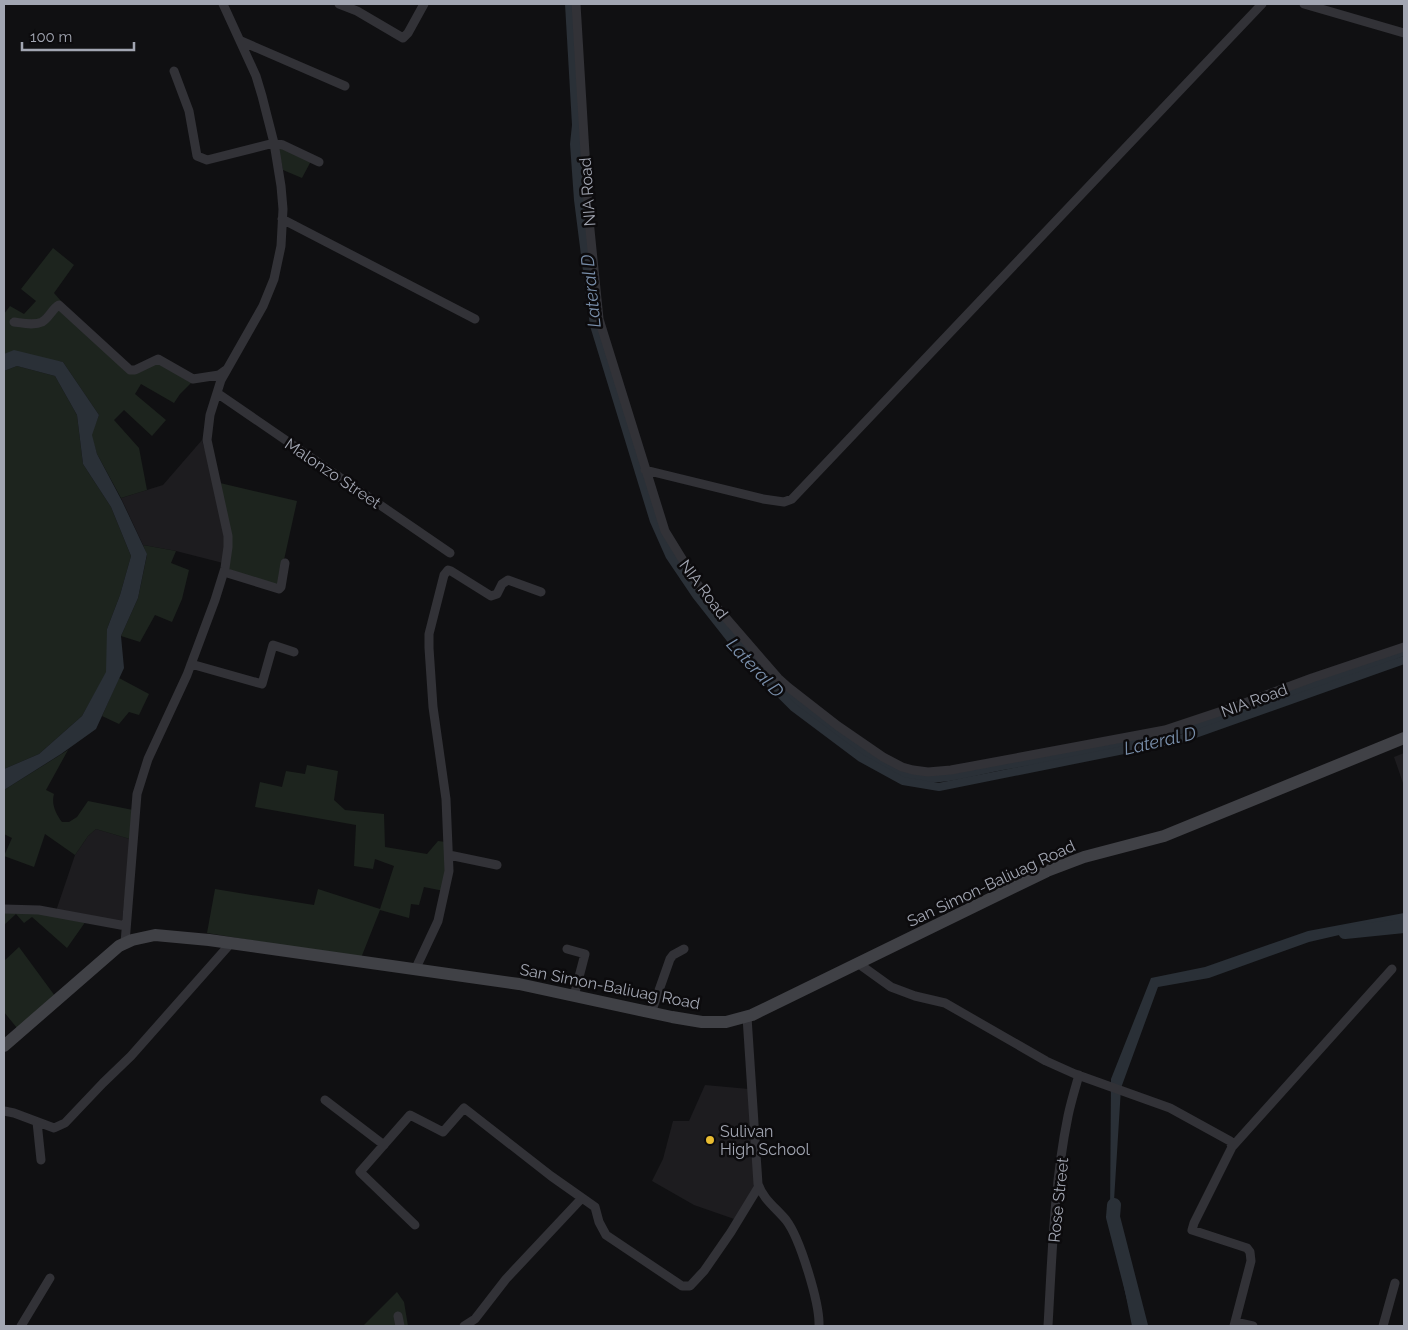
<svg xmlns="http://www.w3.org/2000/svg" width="1408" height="1330" font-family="Raleway,sans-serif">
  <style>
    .built { fill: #1d1c1f }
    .green { fill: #1d241e }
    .water { fill: #2a3037 }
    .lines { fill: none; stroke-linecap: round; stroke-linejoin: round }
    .canal { stroke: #2a3037; stroke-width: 8 }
    .river { stroke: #2a3037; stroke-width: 14 }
    .minor { stroke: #323237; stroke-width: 9 }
    .secondary { stroke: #404146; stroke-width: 12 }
    .poi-dot { fill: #e9bc31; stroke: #0c0b0d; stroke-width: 2 }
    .labels { text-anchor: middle; stroke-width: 5; stroke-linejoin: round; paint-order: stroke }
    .street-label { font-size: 16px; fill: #a2a6b2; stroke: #0c0b0d }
    .poi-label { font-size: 16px; fill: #a2a6b2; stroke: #0c0b0d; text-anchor: start }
    .water-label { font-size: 18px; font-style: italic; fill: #7a90ac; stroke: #0c0b0d }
  </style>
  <rect width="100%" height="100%" fill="#101012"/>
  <path class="built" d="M202 440 210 467 225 535 223 563 176 551 143 545 121 498 163 485Z
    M1404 753V786L1394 757Z
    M96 829 130 839 122 923 56 911 75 855 88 836Z
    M705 1085 749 1089 756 1186 737 1220 694 1205 652 1181 663 1159 673 1121H689Z"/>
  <path class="green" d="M278 147 311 161 302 178 283 170Z
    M53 248 74 265 54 293 61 301 51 307 40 319 33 321 11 318 10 323 34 327 60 309 129 374 158 362 193 381 180 394 174 403 141 384 135 394 166 420 152 436 124 410 114 420 139 448 147 490 121 498 97 454 91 435 99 415 63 362 4 354V314L10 306 24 314 36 301 21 289Z
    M17 366 55 376 77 415 83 464 111 507 131 556 120 595 107 629V672L82 716 39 754 4 769V371Z
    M220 483 297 501 278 587 228 569Z
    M143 545 176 551 171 563 189 570 182 599 172 622 155 615 140 642 121 636 138 598 147 555Z
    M119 678 149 694 139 715 129 712 119 724 102 716Z
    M68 750 46 790 54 794C51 804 56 814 62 822H69L77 817 88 801 133 810 130 839 96 829 88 836 75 855 45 834 34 867 4 856 12 838 4 834V790Z
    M307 765 338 771 334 800 345 810 384 814 385 847 427 854 438 841 446 842 448 871 444 891 424 887 419 905 411 904 409 918 380 910 361 958 207 933 215 889 314 905 318 889 380 909 394 866 375 859 373 869 354 866 356 825 255 807 260 782 282 787 286 771 305 774Z
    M24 910 86 921 67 948 32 917 24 923 16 914 4 925V911Z
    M19 947 55 996 17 1028 4 1012V961Z
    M397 1292 404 1302 408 1326H363Z"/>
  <path class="water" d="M565 4H573L594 302 670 546 777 680 912 773 1143 737 1404 650V656C1318 691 1227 724 1136 746 1092 757 1047 762 1003 770 971 776 939 788 906 779 867 767 823 726 790 702L778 694 771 692 734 650 693 598 666 558 650 522 590 326 574 200 570 144 572 125Z
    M14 350 63 362 99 415 92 435 97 454 122 501 147 554 138 598 121 636 124 668 96 729 61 754 4 790V769L39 754 82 716 106 672 107 629 120 595 131 556 111 507 83 464 77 415 55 376 17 366 4 371V354Z
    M1404 913V920L1309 942 1209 978 1158 987 1121 1088 1113 1217 1141 1326H1132L1110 1218 1111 1079 1151 978 1205 967 1308 931Z"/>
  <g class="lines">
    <path class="canal" d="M777 691 793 707 861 758 903 781 939 787 1184 738 1404 660"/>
    <path class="river" d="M1345 932 1404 926
      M1114 1205 1113 1217 1141 1326"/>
    <path class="minor" d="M339 4 357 11 403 38 408 33 424 4
      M576 4 589 220 599 319 665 531 700 588 778 678 788 687 838 726 883 757 902 767 913 770 928 772 951 770 1165 730 1234 707 1312 678 1404 647
      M1304 4 1404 33
      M241 41 345 86
      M174 71 189 111 197 156 207 160 274 143 283 145 319 162
      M282 219 475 319
      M14 322C22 323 34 326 42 322 49 318 52 309 59 305L130 370H135L158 359 193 379 219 375 226 370
      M217 393 450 553
      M645 470 763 499 784 502 792 499 1262 4
      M224 572 279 589 281 587 285 563
      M191 664 262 684 273 645 294 652
      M449 855 497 865
      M4 909 39 910 126 926
      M125 943 137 794 148 759 187 675 215 600 225 568 228 547V536L207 440 210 415 221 380 263 306 274 279 281 246 283 209 281 186 274 143 262 96 256 76 223 4
      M567 949 585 954 574 996
      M859 964 891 987 915 996 945 1003 1046 1061 1075 1074 1170 1108 1230 1141 1232 1147 1194 1223 1192 1230 1247 1248 1250 1252 1251 1261 1234 1326
      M415 970 438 921 449 871 446 799 433 707 429 648V634L444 575 448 570 451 571 491 596 497 594 502 584 508 580 541 592
      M651 1013 670 959 673 955 684 949
      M747 1017 758 1184C763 1199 776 1208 786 1220 800 1238 820 1304 819 1326
      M325 1100 384 1145
      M4 1111 14 1113 54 1128 65 1123 103 1083 131 1056 231 943
      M37 1122 41 1160
      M1232 1147 1392 969
      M415 1225 360 1172 410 1115 443 1132 464 1108 551 1176 595 1207 599 1222 606 1235 682 1286H690L704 1271 731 1232 759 1186
      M398 1316 400 1326
      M1235 1322 1253 1326
      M21 1326 50 1278
      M464 1326 475 1319 506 1279 582 1198
      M1048 1326C1052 1257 1054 1184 1068 1116 1071 1102 1075 1089 1079 1075
      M1383 1326 1395 1283"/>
    <path class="secondary" d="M4 1046 119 946 132 940 155 935 209 940 519 984 672 1017 702 1022H726L752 1015 1047 871 1084 857 1164 836 1404 738"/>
  </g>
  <circle class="poi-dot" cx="710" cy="1140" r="5"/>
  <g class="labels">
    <g class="street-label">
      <text transform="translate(587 192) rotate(-94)" y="6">NIA Road</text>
      <text transform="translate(333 473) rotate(34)" y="6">Malonzo Street</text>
      <text transform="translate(704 589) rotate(53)" y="6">NIA Road</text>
      <text transform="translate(1254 700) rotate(-20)" y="6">NIA Road</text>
      <text transform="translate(991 883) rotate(-25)" y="6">San Simon-Baliuag Road</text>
      <text transform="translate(610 986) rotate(11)" y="6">San Simon-Baliuag Road</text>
      <text transform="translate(1058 1200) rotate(-84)" y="6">Rose Street</text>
    </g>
    <g class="poi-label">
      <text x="720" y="1137">Sulivan<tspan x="720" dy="18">High School</tspan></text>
    </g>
    <g class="water-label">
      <text transform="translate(591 291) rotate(-96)" y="6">Lateral D</text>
      <text transform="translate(755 668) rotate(47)" y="6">Lateral D</text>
      <text transform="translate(1160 741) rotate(-13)" y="6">Lateral D</text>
    </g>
  </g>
  <rect width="1408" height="1330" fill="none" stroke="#a2a6b2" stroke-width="10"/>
  <path d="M22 42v8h112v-8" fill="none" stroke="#a2a6b2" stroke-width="2.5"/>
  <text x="30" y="42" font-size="15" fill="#a2a6b2" stroke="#0c0b0d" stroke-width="4" paint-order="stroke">100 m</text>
</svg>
